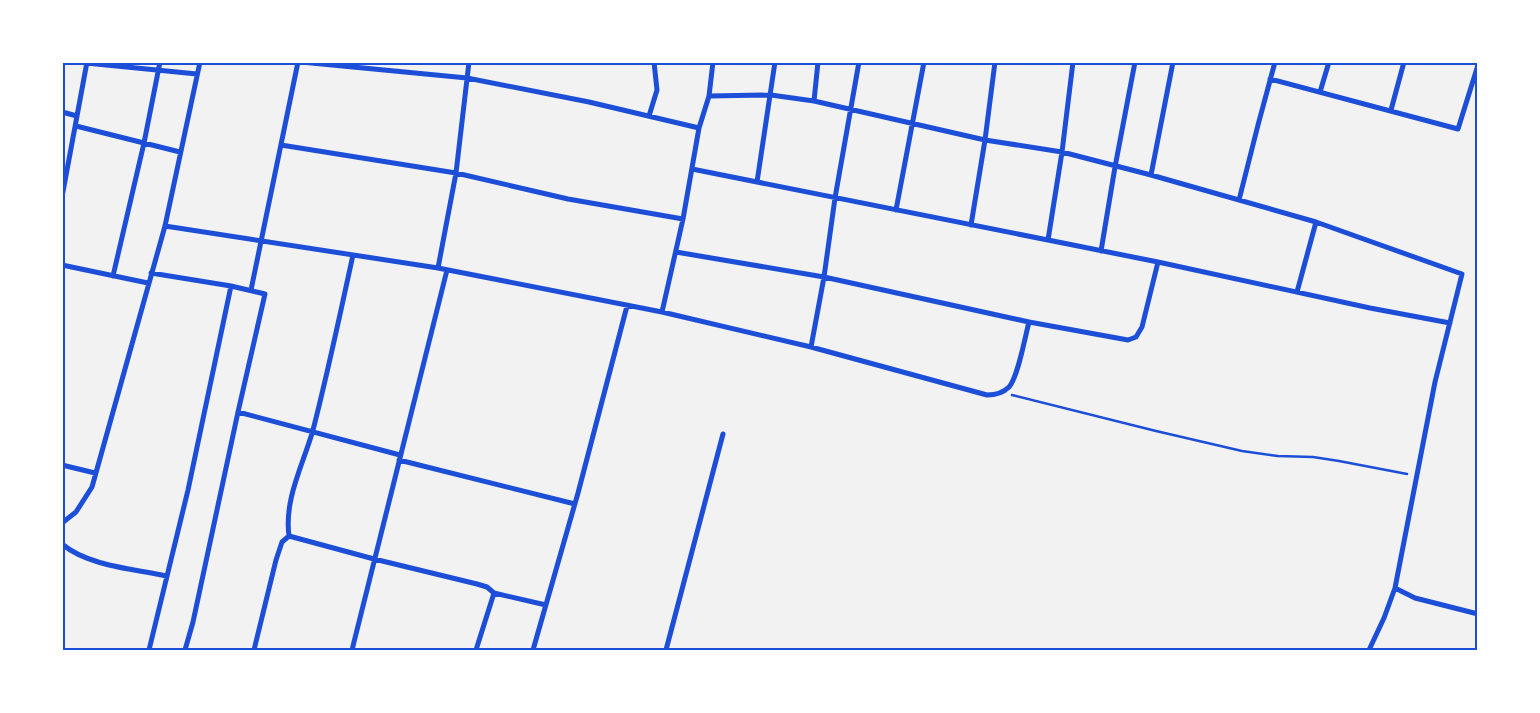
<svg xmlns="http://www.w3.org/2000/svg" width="1540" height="713" font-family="'Exo 2',sans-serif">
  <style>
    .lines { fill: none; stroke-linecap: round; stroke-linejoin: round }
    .path { stroke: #1d4ed8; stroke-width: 2.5 }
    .minor { stroke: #1d4ed8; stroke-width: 5 }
    .neatline { fill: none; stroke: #1d4ed8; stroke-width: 2 }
  </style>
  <rect width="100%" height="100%" fill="#f2f2f2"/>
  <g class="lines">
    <path class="path" d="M1012 395 1156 431 1242 451 1278 456 1313 457 1339 461 1407 474"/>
    <path class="minor" d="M301 62 467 78 589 102 699 128
      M469 62 456 173 438 268 662 312 811 347 987 395C996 395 1003 393 1009 387 1018 377 1025 337 1029 322
      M86 63 197 74
      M1270 79 1458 129 1478 65
      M1320 92 1329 62
      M709 96 713 62
      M814 101 818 62
      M1391 110 1404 62
      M62 112 77 116
      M649 116 657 90 654 62
      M76 126 180 152
      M281 145 456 173 568 199 683 219
      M692 169 1158 262 1370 308 1450 323
      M1151 175 1173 62
      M757 182 775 62
      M62 197 87 62
      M1239 200 1258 125 1275 62
      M896 210 924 62
      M971 225 985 140 995 62
      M165 226 438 268
      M1048 240 1062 152 1073 62
      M1101 251 1115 167 1135 62
      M676 252 824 277 1029 322 1128 340 1136 337 1142 327 1158 262
      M62 265 148 283
      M151 273 231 286 265 294 238 412 193 622 185 650
      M113 276 144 143 160 62
      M251 290 298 62
      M1297 292 1316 222
      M662 312 683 219 699 128 709 96 771 95 814 101 985 140 1062 152 1151 175 1316 222 1462 274 1435 382 1395 588
      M811 347 824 277 835 198 859 62
      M238 412 400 455
      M399 460 575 504
      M62 465 95 473
      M62 523 76 512 92 487 165 226 200 62
      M289 536C284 499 303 465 313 430 328 372 340 314 353 255
      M62 544C88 566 134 569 167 576
      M149 650 188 490 231 286
      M254 650 276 560 282 542 289 536 374 559 477 584 487 587 494 593 546 605
      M352 650 447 270
      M476 650 494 593
      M533 650 578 493 627 306
      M666 650 723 434
      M1369 650 1384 618 1395 588 1415 598 1478 614"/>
  </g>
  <rect width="1540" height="713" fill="none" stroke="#ffffff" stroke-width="128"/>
  <rect x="64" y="64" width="1412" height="585" class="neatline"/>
</svg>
